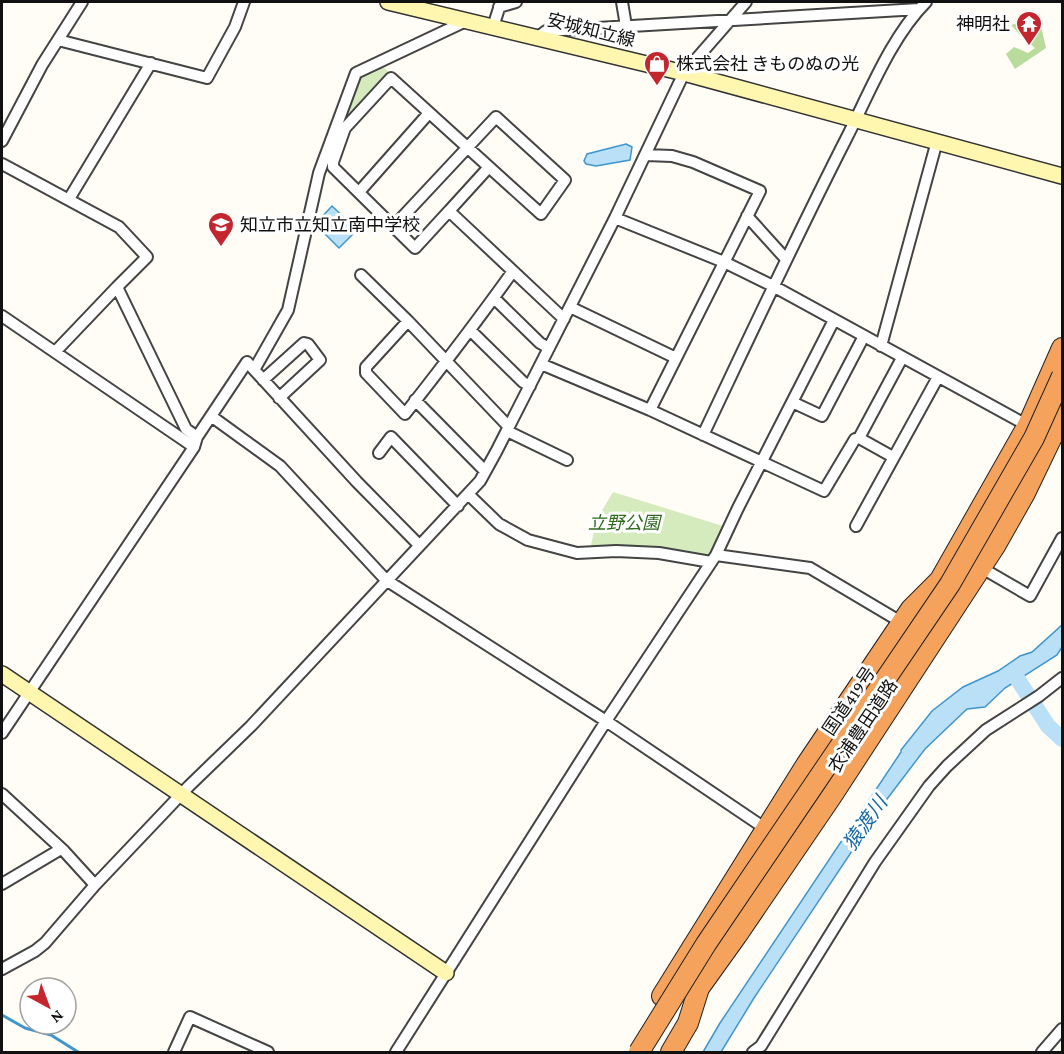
<svg xmlns="http://www.w3.org/2000/svg" width="1064" height="1054" font-family="'Crimson Pro','Noto Sans JP',serif">
  <style>
    .green { fill: #d5ebbd }
    .forest { fill: #b9dc9c }
    .water { fill: #b9e0f7; stroke: #3f96cf; stroke-width: 1.5 }
    .lines { fill: none; stroke-linecap: round; stroke-linejoin: round }
    .stream { stroke: #3f96cf; stroke-width: 3 }
    .river { stroke: #b9e0f7; stroke-width: 16 }
    .street-casing { stroke: #444; stroke-width: 14 }
    .secondary-casing { stroke: #333; stroke-width: 18 }
    .highway-casing { stroke: #222; stroke-width: 22 }
    .street { stroke: #fff; stroke-width: 10 }
    .secondary { stroke: #fff6b0; stroke-width: 15 }
    .highway { stroke: #f5a25d; stroke-width: 20 }
    .highway-bridge-casing { stroke: #222; stroke-width: 22; stroke-linecap: butt }
    .highway-bridge { stroke: #f5a25d; stroke-width: 20 }
    .labels { text-anchor: middle; stroke-width: 6; stroke-linejoin: round; paint-order: stroke }
    .poi-label { font-size: 18px; fill: #111; stroke: #fff; text-anchor: start }
    .street-label { font-size: 18px; fill: #111; stroke: #fff }
    .park-label { font-size: 18px; font-style: italic; fill: #2f6b1f; stroke: #fff }
    .water-label { font-size: 20px; font-style: italic; fill: #1768a6; stroke: #fff }
  </style>
  <rect width="100%" height="100%" fill="#fffdf5"/>
  <path class="green" d="M381 65 391 74 344 124 362 76Z
    M613 492 726 527 710 559 595 549 591 545 597 519Z"/>
  <path class="forest" d="M1022 22 1041 26 1046 48 1015 69 1006 54 1014 47 1028 53 1035 48 1020 35 1011 25Z"/>
  <path class="water" d="M626 144 632 147 630 160 596 166 586 164 584 161 587 154Z
    M332 206 357 230 339 248 315 224Z
    M1062 625V647L1057 655 1005 688 985 707 967 709 925 749 884 803 754 998 721 1052H703L720 1023 901 752V750L932 711 963 687 998 671 1020 656 1032 652Z"/>
  <g class="lines">
    <path class="stream" d="M2 1015 25 1028 51 1035 78 1052"/>
    <path class="river" d="M1013 672 1048 726 1062 739"/>
    <defs>
      <path id="street" d="M622 2 626 26
        M499 7 516 2
        M493 27 501 2
        M538 37 546 31 919 9
        M58 40 207 78 235 27 244 2
        M2 141 42 65 82 2
        M646 155 672 156 693 162 760 191 650 410
        M2 164 119 227 147 257 117 287 186 429 197 437
        M359 192 429 113
        M69 199 151 63
        M449 211 489 167 391 78 345 128 333 162V167L415 248 449 211 564 319
        M747 216 785 258
        M615 218 724 262 773 286 1032 428
        M394 226 496 117 565 180 541 214 489 167
        M361 275 408 321
        M494 298 540 343 549 348
        M570 307 676 358
        M2 316 194 447
        M470 330 523 382 530 386
        M881 346 937 141
        M55 352 117 287
        M541 364 650 410 824 491 855 439 859 438 902 358
        M254 370 288 310 319 173 356 73 466 21
        M263 380 304 343 308 344 320 360 279 398
        M415 400 485 471
        M792 402 822 416 864 336
        M211 416 280 466 386 580 606 721 766 829
        M509 427 408 321 366 367V373L405 414C442 367 478 320 513 271
        M507 431 567 460
        M703 435C750 336 796 237 846 139 869 94 891 37 926 2
        M859 438 893 457
        M379 453 391 437 458 506
        M468 494 499 524 528 540 577 553 616 551 659 553 711 562
        M856 526 938 377
        M716 555 810 568 901 622
        M987 571 1030 596 1062 538
        M2 733 194 447 197 437 247 362 357 482 419 545
        M2 794 64 851 95 885
        M2 884 61 849
        M2 969 35 951 45 943 95 885 189 786 251 726 480 481 496 452 615 218 684 73 746 2
        M174 1052 190 1017 268 1052
        M396 1052 606 721 716 555 738 508 834 320
        M753 1052 761 1046 875 862 929 786 947 766 986 730 1039 696 1062 678
        M1042 1052 1062 1029"/>
      <path id="secondary" d="M388 2 684 73 1062 176
        M2 674 446 973"/>
      <path id="highway" d="M662 996 806 765 911 609 940 580 1028 425 1062 348
        M671 1052 688 1023 699 988 737 935 831 797 995 546 1025 493 1062 416"/>
    </defs>
    <use href="#street" class="street-casing"/>
    <use href="#secondary" class="secondary-casing"/>
    <use href="#highway" class="highway-casing"/>
    <use href="#street" class="street"/>
    <use href="#secondary" class="secondary"/>
    <use href="#highway" class="highway"/>
    <defs>
      <path id="highway-bridge" d="M639 1052 706 944 950 584 1034 438 1062 376"/>
    </defs>
    <use href="#highway-bridge" class="highway-bridge-casing"/>
    <use href="#highway-bridge" class="highway-bridge"/>
  </g>
  <defs>
    <symbol id="temple-pin" viewBox="-11 -11 22 30"><path d="M0 17L-7.5 6A9.5 9.5 0 1 1 7.5 6Z" fill="#c4262e" stroke="#fff"/><path d="M0-6L5-2H3V0L6.5 2.5H4V6H1.5V3h-3V6H-4V2.5H-6.5L-3 0V-2H-5Z" fill="#fff"/></symbol>
    <symbol id="shop-pin" viewBox="-11 -11 22 30"><path d="M0 17L-7.5 6A9.5 9.5 0 1 1 7.5 6Z" fill="#c4262e" stroke="#fff"/><path d="M-5-2.5h2.3a2.7 3.5 0 0 1 5.4 0H5L5.5 6h-11ZM-1.5-2.5h3a1.5 2.3 0 0 0-3 0Z" fill="#fff"/></symbol>
    <symbol id="school-pin" viewBox="-11 -11 22 30"><path d="M0 17L-7.5 6A9.5 9.5 0 1 1 7.5 6Z" fill="#c4262e" stroke="#fff"/><path d="M0-5L7-2L0 1L-7-2ZM-4 1L0 2.5L4 1V4Q0 6-4 4Z" fill="#fff"/></symbol>
  </defs>
  <g fill-rule="evenodd">
    <use href="#temple-pin" x="1014" y="9" width="30" height="40"/>
    <use href="#shop-pin" x="642" y="49" width="30" height="40"/>
    <use href="#school-pin" x="206" y="210" width="30" height="40"/>
  </g>
  <g class="labels">
    <g class="poi-label">
      <text x="1010" y="30" text-anchor="end">神明社</text>
      <text x="676" y="70">株式会社 きものぬの光</text>
      <text x="240" y="231">知立市立知立南中学校</text>
    </g>
    <g class="street-label">
      <text transform="translate(591 30) rotate(14)" y="6">安城知立線</text>
      <text transform="translate(849 701) rotate(-56)" y="6">国道419号</text>
      <text transform="translate(863 726) rotate(-56)" y="6">衣浦豊田道路</text>
    </g>
    <g class="park-label">
      <text x="624" y="529">立野公園</text>
    </g>
    <g class="water-label">
      <text transform="translate(865 823) rotate(-55)" y="7">猿渡川</text>
    </g>
  </g>
  <rect width="1064" height="1054" fill="none" stroke="#111111" stroke-width="6"/>
  <g transform="translate(48 1006) rotate(139)"><circle r="28" fill="#ffffff" stroke="#a0a0a0" stroke-width="1.5"/>
  <path d="M0-4.5L10 22L0 15L-10 22Z" fill="#c4262e"/>
  <text y="-9" font-size="16" font-weight="bold" text-anchor="middle" fill="#111111">N</text>
  </g>
</svg>
